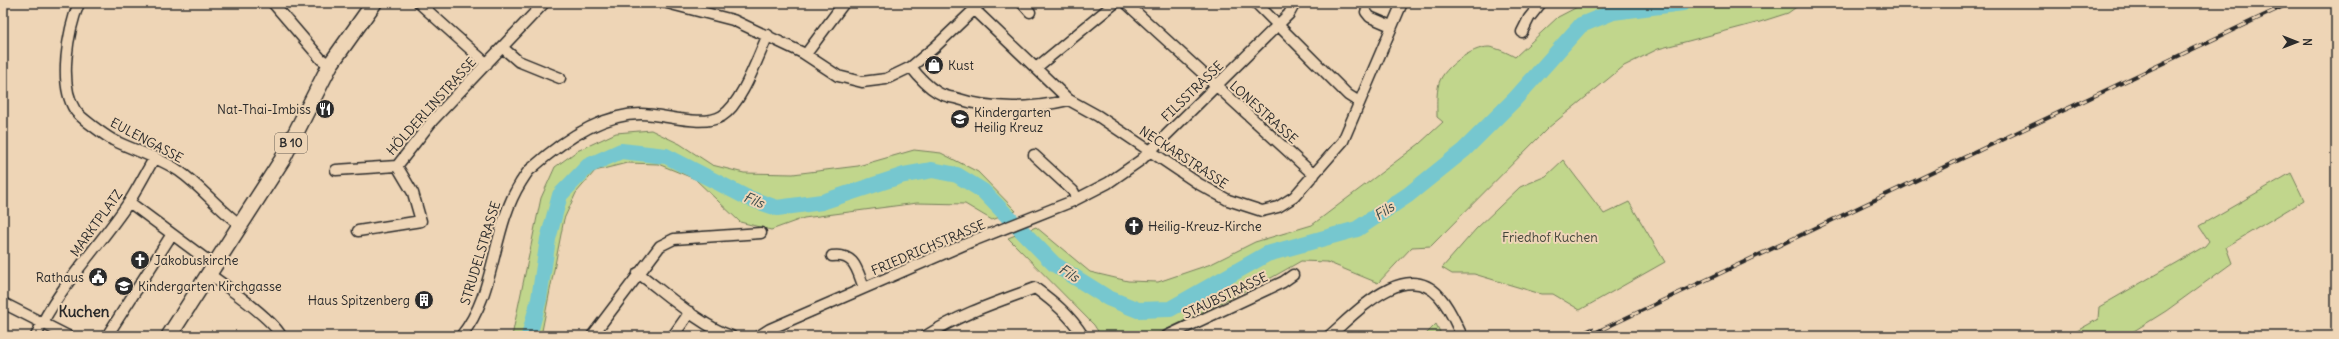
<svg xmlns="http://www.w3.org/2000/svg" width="2339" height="339" font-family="Delius,sans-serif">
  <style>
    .green { fill: #c1d68c; stroke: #76805c }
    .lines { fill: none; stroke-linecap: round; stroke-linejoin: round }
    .river { stroke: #76c7cf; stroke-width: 16 }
    .minor-casing { stroke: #2b2b2b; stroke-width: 13 }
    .primary-casing { stroke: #2b2b2b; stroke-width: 18 }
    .minor { stroke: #eed5b6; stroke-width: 10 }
    .primary { stroke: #eed5b6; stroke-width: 15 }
    .rail-casing { stroke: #2b2b2b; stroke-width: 4 }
    .rail { stroke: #eed5b6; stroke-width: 2.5; stroke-dasharray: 8; stroke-linecap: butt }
    .labels { text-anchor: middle; stroke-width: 4; stroke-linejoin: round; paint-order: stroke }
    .shield { fill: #eed5b6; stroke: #665e55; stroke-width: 1 }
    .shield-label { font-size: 12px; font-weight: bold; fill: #2b2b2b }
    .poi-label { font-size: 13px; fill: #2b2b2b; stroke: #eed5b6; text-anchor: start }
    .street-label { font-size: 13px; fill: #2b2b2b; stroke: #eed5b6 }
    .park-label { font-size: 13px; fill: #42453a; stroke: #eed5b6 }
    .water-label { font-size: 14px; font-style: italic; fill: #3a4a4c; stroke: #eed5b6 }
    .quarter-label { font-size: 15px; font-weight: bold; fill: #2b2b2b; stroke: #eed5b6 }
  </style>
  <rect width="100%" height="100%" fill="#eed5b6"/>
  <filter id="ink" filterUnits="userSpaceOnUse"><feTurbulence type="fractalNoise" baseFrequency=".025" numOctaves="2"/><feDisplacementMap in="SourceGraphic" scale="8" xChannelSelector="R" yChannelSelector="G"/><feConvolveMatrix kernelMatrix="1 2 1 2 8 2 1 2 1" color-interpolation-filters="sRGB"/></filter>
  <g filter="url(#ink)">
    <path class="green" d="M1585 3H1802L1788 13 1760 22 1658 49 1624 66 1548 128 1431 246 1412 247 1378 283 1327 262 1301 261 1271 278 1153 336H1101L1094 325 1008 238 1036 227 1090 272 1128 281 1158 282 1211 264 1255 242 1312 225 1419 144 1443 122 1437 117C1437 106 1436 95 1439 83 1444 67 1472 47 1489 47 1497 48 1508 53 1515 57L1558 17Z
      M651 130 680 144 712 165 744 173 793 174 858 166 914 150 941 153 978 172 1016 211 992 220 965 204 917 203 804 218 771 230 740 222 695 179 658 164 627 163 595 171 576 193 564 219 541 336H512L541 198 555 167 577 151 616 133Z
      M1563 160 1604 214 1629 202 1665 262 1580 310 1553 294H1541L1474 274H1452L1442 268 1476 229 1520 187 1546 176Z
      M2291 173 2304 200 2226 247 2232 263 2166 311 2126 336H2068L2098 319 2099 307 2205 246 2209 241 2199 226Z
      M1436 324 1442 336H1424Z"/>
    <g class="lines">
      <path class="river" d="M529 336 539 299 548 239 560 195 588 166 621 151 666 156 746 197 777 208 822 202 904 175 932 170 957 175 983 191 1054 264 1108 298 1138 310 1170 309 1267 254 1357 229 1408 195 1464 150 1514 100 1581 25 1613 12 1683 3"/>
      <defs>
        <path id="minor" d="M79 3C68 30 58 84 75 110 79 117 106 136 113 140 135 151 159 157 179 171 202 187 219 210 241 225
          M273 3 321 59 330 65
          M419 3 487 64
          M667 3 733 20 803 53 838 76 862 82 886 79 911 67 936 46 981 3
          M1022 3 1030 12
          M1126 3 1314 175
          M1256 3 1348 95 1359 102
          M974 9 1069 100 1098 116 1199 184 1228 200 1262 211 1278 207 1294 197 1343 141 1402 3
          M1366 12 1370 17 1391 26
          M1522 32 1529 18 1541 3
          M503 48 518 61 560 78
          M806 54 844 3
          M911 67C918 76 927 86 937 92 942 95 949 97 955 98 992 110 1031 109 1069 100
          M1036 68 1115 3
          M1034 155 1073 191 1077 199
          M336 170 397 166 433 120 544 3
          M129 202 215 266
          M358 231 421 221 413 193 397 166
          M832 256C855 253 857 270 864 288
          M638 273C664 292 701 326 731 336
          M209 274C226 286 273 319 281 336
          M3 303 68 336
          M36 336C58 287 99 247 129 202 138 188 146 172 155 157
          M107 336 172 234
          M461 336C497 292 491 229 521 182 524 178 527 171 532 168 561 142 601 114 641 114 664 114 702 128 722 116 742 104 758 56 768 35
          M592 336 660 246 674 239 761 233
          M673 336 690 312
          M759 336 770 329 975 240 1073 201 1108 183 1141 160 1289 14 1295 3
          M926 336C960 314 997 302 1035 288 1054 302 1070 315 1083 336
          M1167 336 1283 282 1293 275
          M1329 336C1355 314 1405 258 1439 296 1450 308 1455 322 1462 336"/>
        <path id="primary" d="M169 336 282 160 330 65 374 3"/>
      </defs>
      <use href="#minor" class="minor-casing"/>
      <use href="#primary" class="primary-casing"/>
      <use href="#minor" class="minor"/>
      <use href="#primary" class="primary"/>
      <defs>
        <path id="rail" d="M1577 336 1592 329
          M1588 336 2290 3"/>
      </defs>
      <use href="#rail" class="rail-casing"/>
      <use href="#rail" class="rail"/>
    </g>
  </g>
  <defs>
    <symbol id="shop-disc" viewBox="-11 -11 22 22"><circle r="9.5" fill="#2b2b2b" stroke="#eed5b6"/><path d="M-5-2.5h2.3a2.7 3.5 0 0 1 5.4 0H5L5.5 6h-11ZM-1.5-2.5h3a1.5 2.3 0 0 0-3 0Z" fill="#fff"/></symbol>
    <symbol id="restaurant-disc" viewBox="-11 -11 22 22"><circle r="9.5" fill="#2b2b2b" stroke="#eed5b6"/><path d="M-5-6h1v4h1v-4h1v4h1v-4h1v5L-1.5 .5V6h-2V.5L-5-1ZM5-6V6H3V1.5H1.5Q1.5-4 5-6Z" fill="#fff"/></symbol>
    <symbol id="school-disc" viewBox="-11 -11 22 22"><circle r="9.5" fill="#2b2b2b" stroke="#eed5b6"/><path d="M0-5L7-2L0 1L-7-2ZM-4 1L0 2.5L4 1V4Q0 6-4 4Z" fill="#fff"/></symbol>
    <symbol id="church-disc" viewBox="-11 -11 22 22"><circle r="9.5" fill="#2b2b2b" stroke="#eed5b6"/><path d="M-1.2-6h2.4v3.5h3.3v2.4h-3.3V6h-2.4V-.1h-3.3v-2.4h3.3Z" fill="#fff"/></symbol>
    <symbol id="civic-disc" viewBox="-11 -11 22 22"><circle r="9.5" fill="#2b2b2b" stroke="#eed5b6"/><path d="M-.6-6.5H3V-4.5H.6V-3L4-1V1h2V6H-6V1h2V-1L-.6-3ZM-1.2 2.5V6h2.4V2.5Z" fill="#fff"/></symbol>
    <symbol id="building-disc" viewBox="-11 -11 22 22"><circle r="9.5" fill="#2b2b2b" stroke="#eed5b6"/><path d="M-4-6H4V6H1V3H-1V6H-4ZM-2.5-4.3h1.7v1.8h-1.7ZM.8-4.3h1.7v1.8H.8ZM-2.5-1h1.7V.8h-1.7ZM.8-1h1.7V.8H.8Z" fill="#fff"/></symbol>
  </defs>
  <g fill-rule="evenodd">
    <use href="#shop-disc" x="923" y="54" width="22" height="22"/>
    <use href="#restaurant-disc" x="314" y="98" width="22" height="22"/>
    <use href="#school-disc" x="949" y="108" width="22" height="22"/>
    <use href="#church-disc" x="1123" y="215" width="22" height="22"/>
    <use href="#church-disc" x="129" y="249" width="22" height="22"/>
    <use href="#civic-disc" x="87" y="266" width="22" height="22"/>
    <use href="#school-disc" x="113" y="275" width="22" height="22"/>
    <use href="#building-disc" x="413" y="289" width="22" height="22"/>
  </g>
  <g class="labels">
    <rect class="shield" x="275" y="133" width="32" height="20" rx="3"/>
    <g class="shield-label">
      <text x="291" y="147">B 10</text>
    </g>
    <g class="poi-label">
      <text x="948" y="70">Kust</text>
      <text x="311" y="114" text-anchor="end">Nat-Thai-Imbiss</text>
      <text x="974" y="117">Kindergarten<tspan x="974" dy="15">Heilig Kreuz</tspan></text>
      <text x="1148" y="231">Heilig-Kreuz-Kirche</text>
      <text x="154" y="265">Jakobuskirche</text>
      <text x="84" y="282" text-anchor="end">Rathaus</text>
      <text x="138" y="291">Kindergarten Kirchgasse</text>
      <text x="410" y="305" text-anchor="end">Haus Spitzenberg</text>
    </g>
    <g class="street-label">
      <text transform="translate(1192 91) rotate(-44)" y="5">FILSSTRASSE</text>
      <text transform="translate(431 106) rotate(-48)" y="5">HÖLDERLINSTRASSE</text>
      <text transform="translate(1264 112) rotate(42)" y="5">LONESTRASSE</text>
      <text transform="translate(147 140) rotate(28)" y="5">EULENGASSE</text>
      <text transform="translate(1184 157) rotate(33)" y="5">NECKARSTRASSE</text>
      <text transform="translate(96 223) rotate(-54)" y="5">MARKTPLATZ</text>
      <text transform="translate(928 247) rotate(-23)" y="5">FRIEDRICHSTRASSE</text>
      <text transform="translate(480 253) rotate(-73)" y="5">STRUDELSTRASSE</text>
      <text transform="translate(1225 295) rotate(-25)" y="5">STAUBSTRASSE</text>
    </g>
    <g class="park-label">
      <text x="1550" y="242">Friedhof Kuchen</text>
    </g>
    <g class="water-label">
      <text transform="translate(754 200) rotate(22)" y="5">Fils</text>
      <text transform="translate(1384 211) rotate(-34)" y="5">Fils</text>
      <text transform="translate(1069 273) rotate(32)" y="5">Fils</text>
    </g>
    <g class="quarter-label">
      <text x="84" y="317">Kuchen</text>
    </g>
  </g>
  <rect width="2339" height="339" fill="none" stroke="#eed5b6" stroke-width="16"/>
  <rect x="8" y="8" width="2323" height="323" fill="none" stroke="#2b2b2b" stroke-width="1.5" filter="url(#ink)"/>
  <g transform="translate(2297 42) rotate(90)" stroke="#eed5b6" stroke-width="3" paint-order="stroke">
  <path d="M0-3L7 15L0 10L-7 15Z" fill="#2b2b2b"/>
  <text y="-6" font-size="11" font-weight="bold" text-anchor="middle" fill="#2b2b2b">N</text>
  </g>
</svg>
